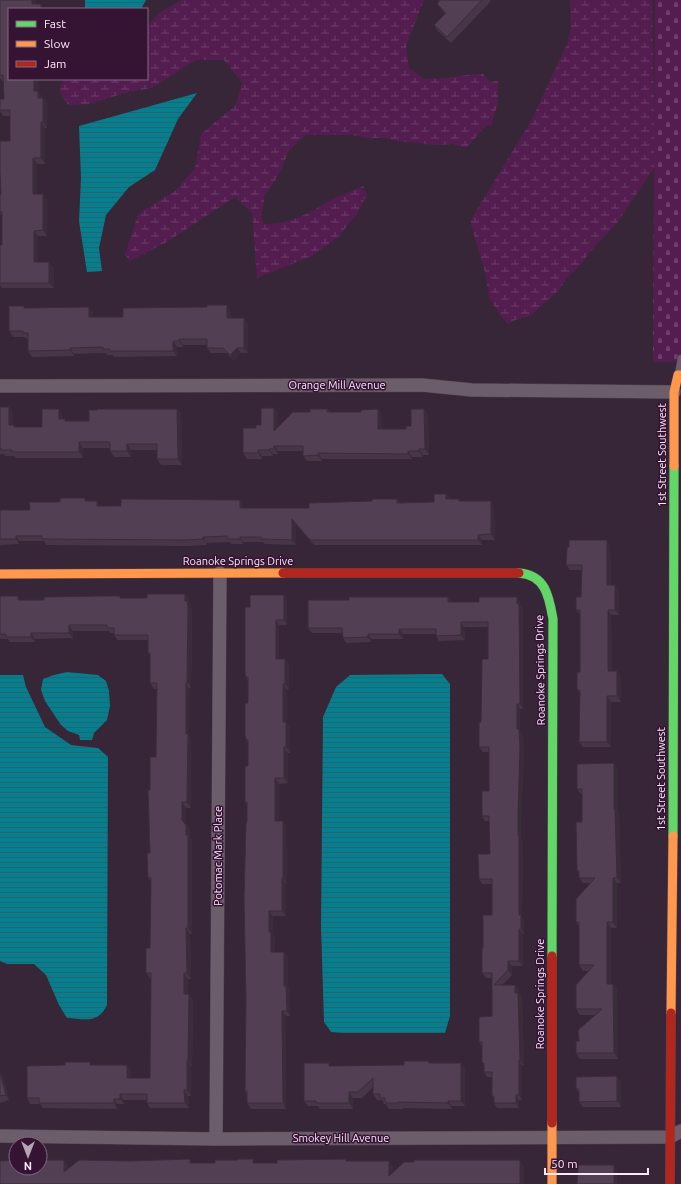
<svg xmlns="http://www.w3.org/2000/svg" width="681" height="1184" font-family="Ubuntu,sans-serif">
  <style>
    .wetland { fill: url(#wetland-marsh) }
    .cemetery { fill: url(#cemetery-stones) }
    .water { fill: url(#water-rules) }
    .lines { fill: none; stroke-linecap: round; stroke-linejoin: round }
    .lane-casing { stroke: #534251; stroke-width: 7 }
    .street-casing { stroke: #534251; stroke-width: 14 }
    .fast-casing { stroke: #534251; stroke-width: 10 }
    .slow-casing { stroke: #534251; stroke-width: 10 }
    .jam-casing { stroke: #534251; stroke-width: 10 }
    .lane { stroke: #6c5d6b; stroke-width: 6 }
    .street { stroke: #6c5d6b; stroke-width: 13 }
    .fast { stroke: #63d668; stroke-width: 9 }
    .slow { stroke: #ff974d; stroke-width: 9 }
    .jam { stroke: #b3261e; stroke-width: 9 }
    .wall { fill: #473647 }
    .shaded-wall { fill: #3a2c3a }
    .building { fill: #533f53; stroke: #3a2c3a }
    .labels { text-anchor: middle; stroke-width: 3; stroke-linejoin: round; paint-order: stroke }
    .street-label { font-size: 11px; fill: #fde7fb; stroke: #351433 }
  </style>
  <defs>
    <pattern id="wetland-marsh" width="20" height="14" patternUnits="userSpaceOnUse"><rect width="20" height="14" fill="#531d50"/><path d="M1 5h8M5 5V1M11 12h8M15 12V8" fill="none" stroke="#6d3e6a"/></pattern>
    <pattern id="cemetery-stones" width="16" height="16" patternUnits="userSpaceOnUse"><rect width="16" height="16" fill="#531d50"/><path d="M2 7V4a2 2 0 0 1 4 0v3zM10 15v-3a2 2 0 0 1 4 0v3z" fill="#6d3e6a"/></pattern>
    <pattern id="water-rules" width="6" height="5" patternUnits="userSpaceOnUse"><rect width="6" height="5" fill="#057e8e"/><path d="M0 2.5h6" fill="none" stroke="#256470"/></pattern>
  </defs>
  <rect width="100%" height="100%" fill="#372637"/>
  <path class="wetland" d="M182 0H424L406 46 409 68 424 79 446 78 474 74H483L490 82 498 81V103L491 125 486 126 466 148 453 144 436 145 396 141 385 138H366L352 135H306L289 150 282 168 271 187 264 196V202L261 216 264 224C295 224 311 211 337 197 346 193 355 190 363 186L367 195 356 215 338 237 312 256 257 278 252 213 235 197 167 242 130 261 125 255 138 214 175 191 195 168 201 134 236 105 242 83 224 60H196L152 88 128 92 90 104 68 105 59 91 63 79H147V27L159 13Z
    M570 0H652L655 148 654 168 617 223 595 246 581 264 566 279 559 290 530 316 515 320 508 324 501 316 489 298 485 272 470 221 531 121 567 44 571 29Z"/>
  <path class="cemetery" d="M655 0H681V362H653Z"/>
  <path class="water" d="M85 0H146L141 9H85Z
    M197 93 178 119 155 170 129 187 106 215 99 248 102 271 87 272 79 221 81 178 79 126Z
    M67 672 98 675 106 681 109 691 110 706 107 720 94 733 92 740H80L79 735 68 731 61 725 45 701 41 690 43 679 54 675Z
    M442 674 450 684V1016L445 1033H342L331 1032 324 1022 321 926 323 717 336 687 350 675Z
    M0 675H23L26 687 45 727 71 745 98 748 108 757 107 1005C98 1024 85 1019 67 1018L59 1005 46 975 34 964H7L0 961Z"/>
  <g class="lines">
    <defs>
      <path id="lane" d="M678 374 681 358"/>
      <path id="street" d="M0 386 422 385 472 390 674 392
        M0 1136 216 1139 670 1137 681 1131
        M216 1139 220 573"/>
      <path id="fast" d="M519 573C546 575 549 597 553 619L552 956
        M673 836 674 466"/>
      <path id="slow" d="M674 466V392L678 375H681
        M0 574 283 573
        M671 1013 673 836
        M552 1184V1123"/>
      <path id="jam" d="M283 573H519
        M552 1123V956
        M670 1184 671 1013"/>
    </defs>
    <use href="#lane" class="lane-casing"/>
    <use href="#street" class="street-casing"/>
    <use href="#fast" class="fast-casing"/>
    <use href="#slow" class="slow-casing"/>
    <use href="#jam" class="jam-casing"/>
    <use href="#lane" class="lane"/>
    <use href="#street" class="street"/>
    <use href="#fast" class="fast"/>
    <use href="#slow" class="slow"/>
    <use href="#jam" class="jam"/>
  </g>
  <path class="wall" d="M0 0H36V4H41L44 9H9L39 79V92L42 97V98L47 104V128H45V164H37V194L47 200V236H38V262L54 268V288H2L0 285V245H2V216L0 213V194H1L0 173V141H10V116H3L0 111V99H4L3 81H2L0 78Z
    M440 0H490L491 1 451 43 438 31 434 25 445 14 437 4Z
    M26 308 93 312V317H123L231 311V318H244L248 323V353H241L234 361 227 353H211L207 348V345H183V347H177V356L114 357 113 355H107L106 353 74 354V356L32 357 28 351V339H27L25 337H13L9 331Z
    M0 407 13 413V425L16 427H42L63 415V419L66 421H89L177 409 181 414 182 465H161L157 459V450H131V457H114L110 451V448H83V458H16L14 456H5L4 454H0Z
    M274 408 278 414V427L310 412 327 409 330 412H361L378 409 382 415V429H406L411 426 424 409 428 414 429 455H423V457H412V459H322V461H307L303 456V451H278V454H273V456H262V459H247L243 453 256 428 261 425Z
    M446 494 450 499H459L460 501 494 506 495 540H482V545H314L296 525V545L265 544 263 542H243V544H231L230 542 206 543 207 545 188 546 46 545 44 541H19V544L0 545V510H30L60 502 87 501 101 506 243 505V508H309L397 499 400 503 434 502Z
    M610 545 611 585H615L619 590V615H611L612 671H617L621 677V702H611V747H583L579 742 580 693 577 690 580 672V614L576 610 581 597 582 570H570L566 565Z
    M185 594 189 600V603L191 607 192 612 191 687 189 689V736L191 739V808H186V824L190 830V837L192 840V934H190L191 979H188V994H189L193 1000 192 1066H191V1096H188L189 1108H150L147 1103V1100H124V1104H117V1109L43 1108 40 1104H30L27 1098 65 1065H92L131 1070V1078H150L151 979 146 973 150 948 151 882 148 878 150 853V790L156 757 157 689H154L150 683V655L148 653V640H117L114 635V633H111L109 631H73V638L35 639V642H10L8 639H0V596L21 600H44L120 596 121 598H147Z
    M284 595 287 600V625H279V659H285L289 664V689H287V724L290 727V753H288V783L279 784V821L286 827 287 884H286V916H273V934L275 937V952L288 957V987L290 991V1016H286V1109H251L247 1103V1094L245 1091 247 821V805L245 802 248 766V744L246 740 248 703V681L246 677 250 607Z
    M448 597 452 602H520V605L523 609V709H520V730L523 734 524 752 521 820V839L523 841 522 918 524 920V934H523V966H512V975L502 985H515L519 990V993L522 998 524 1065H522V1100H519V1108H497L494 1103V1099L492 1096V1077H487L484 1072V1066L482 1063V1046L479 1042 492 1016V978H486L482 973 483 948 492 915V884H482L479 879 490 854 489 821H485L482 816 489 791V752H483L479 747 481 722 488 659V627H464L465 640 439 641 436 636V634H403V639H371V642L346 643 343 638V633H312L308 628 349 600Z
    M618 769V812L619 814 621 883H617V928H611V984H613L617 990 618 1059H580L576 1053 579 1041 595 1015H580L576 1009 589 971H583L579 965V926L576 922 590 883H583L579 878V874L577 871 582 822V794H581L577 789Z
    M429 1061 430 1063H461L465 1068V1106H452V1109L403 1108V1109H389L386 1104H384L382 1100H377L373 1094V1087L362 1098H353V1109H320L318 1106H308L304 1101 331 1066 404 1065Z
    M0 1072 3 1076 9 1100 0 1103Z
    M617 1076 621 1082V1107H583L579 1102V1093L576 1089Z"/>
  <path class="shaded-wall" d="M32 0H36V9L32 4Z
    M41 4 44 9H41Z
    M34 79H39V92L42 97V104L38 98 34 91Z
    M43 98 47 104V128L43 122Z
    M41 122 45 128V164L41 158Z
    M33 158 37 164V200L33 194Z
    M43 194 47 200V236L43 230Z
    M34 231 38 236V268L34 262Z
    M49 262 54 268V288L49 283Z
    M227 305 231 311V324L227 318Z
    M89 307 93 312V323L89 317Z
    M244 318 248 323V353L244 348Z
    M179 339 183 345V347L179 341Z
    M173 341 177 347V356L173 351Z
    M70 348 74 354V356L70 350Z
    M237 348 241 353 234 361 230 355Z
    M9 407 13 413V431L9 425Z
    M274 408 278 414V437L274 431Z
    M59 409 63 415V425L59 419Z
    M177 409 181 414 182 465 178 459Z
    M378 409 382 415V434L378 429Z
    M424 409 428 414 429 455 425 449Z
    M79 442 83 448V458L79 452Z
    M127 444 131 450V457L127 451Z
    M274 446 278 451V454L274 448Z
    M269 449 273 454V456L269 450Z
    M419 449 423 455V457L419 451Z
    M258 450 262 456V459L258 453Z
    M408 451 412 457V459L408 454Z
    M318 453 322 459V461L318 455Z
    M446 494 450 500 446 499Z
    M240 500 243 505V513L240 508Z
    M97 501 101 506H97Z
    M491 501 494 506 495 540 491 534Z
    M292 519 296 525V545L292 540Z
    M478 535 482 540V545L478 540Z
    M16 536 19 541V544L16 539Z
    M203 537 207 545 203 539Z
    M240 537 243 542V544L240 539Z
    M607 540 610 545 611 590 607 585Z
    M615 585 619 590V615L615 610Z
    M185 594 189 600V603L191 607 192 612 191 687 187 682Z
    M284 595 287 600V625L284 620Z
    M448 597 452 602V607L448 602Z
    M517 597 520 602V605L523 609V709L520 704Z
    M608 610 611 615 612 677 608 671Z
    M276 620 279 625V664L276 659Z
    M461 622 464 627 465 640 461 635Z
    M69 625 73 631V638L69 633Z
    M399 629 403 634V639L399 634Z
    M31 633 35 639V642L31 637Z
    M368 634 371 639V642L368 637Z
    M285 659 289 664V689L285 684Z
    M617 671 621 677V702L617 696Z
    M186 683 189 689V736L191 739V808L187 802 186 734Z
    M283 684 287 689V724L290 727V753L286 747 283 722Z
    M607 696 611 702V747L607 742Z
    M517 704 520 709V730L523 734 524 752 521 820V839L523 841 522 918 524 920V934L521 929 519 915Z
    M284 747 288 753V783L284 778Z
    M614 763 618 769V812L619 814 621 883 617 878 614 809Z
    M275 778 279 784V827L275 821Z
    M182 802 186 808V826L182 820Z
    M283 821 286 827 287 884 283 878Z
    M186 825 190 830V837L192 840V934L188 928Z
    M282 878 286 884V916L282 911Z
    M613 878 617 883V928L613 922Z
    M269 911 273 916V934L275 937V957L271 952 269 932Z
    M607 922 611 928V990L607 984Z
    M186 928 190 934 191 979 187 973Z
    M519 929 523 934V966L519 961Z
    M284 952 288 957V987L290 991V1016L287 1011 284 986Z
    M508 961 512 966V975L508 970Z
    M184 973 188 979V1000L184 994Z
    M613 984 617 990 618 1059 614 1053Z
    M515 985 519 990V993L522 998 524 1065 520 1060Z
    M189 994 193 1000 192 1066 188 1060Z
    M282 1011 286 1016V1109L283 1103Z
    M187 1060 191 1066V1096L187 1090Z
    M519 1060 522 1065V1100L519 1095Z
    M461 1063 465 1068V1106L461 1101Z
    M127 1065 131 1070V1084L127 1078Z
    M0 1072 3 1076 9 1100 6 1095Z
    M617 1076 621 1082V1107L617 1101Z
    M184 1090 188 1096 189 1108 185 1103Z
    M349 1092 353 1098V1109L349 1103Z
    M120 1094 124 1100V1104L120 1099Z
    M516 1095 519 1100V1108L516 1103Z
    M114 1099 117 1104V1109L114 1103Z
    M448 1101 452 1106V1109L448 1103Z
    M190 1159 194 1164 190 1163Z
    M64 1160 68 1165V1177L64 1172Z
    M520 1160 524 1166V1184H520Z
    M389 1161 393 1166V1181L389 1176Z
    M614 1165 617 1171V1184H614Z"/>
  <path class="building" d="M0 0H32V4H41V9H9V79H34V91H38V98H43V122H41V158H33V194H43V230L34 231V262H49V283H0V245H2V212H0V194H1L0 171V141H10V110H0V99H4L3 75H0Z
    M440 0H482L447 37 434 25 446 13 437 4Z
    M207 305H227V318H244V348H237L230 355 223 348H207V339H179V341H173V351H110V349H103V347L70 348V350L28 351V333H23V331H9V306H24V308L89 307V317H123V308L207 307Z
    M0 407H9V425H14V427H42V409H59V419H65V421H89V410H97V409H177L178 459H157V444H127V451H110V442H79V452H12V450H1V448H0Z
    M261 408H274V431L293 412H310V409H327V412H361V410L378 409V429H406V426H411V409H424L425 449H419V451H408V454L318 453V455L303 456V446H274V448L269 449V450H258V453H243V428H256V425H261Z
    M434 494H446V499H459V501H491V534L478 535V540H310L292 519V540L261 539V537H240V539H227V536L203 537V539L185 540 42 539V536H16V539H0V510H30L29 502H60V498H85V501H97V506H121V499L240 500V508H309V503L372 501V499H397V503L434 502Z
    M569 540H607V585H615V610H608V671H617V696H607V742H579L580 690H577V672H580V610H576V597H581L582 565H566L567 547H569Z
    M147 594H185V601H187L188 607 187 682 186 683V734H188L187 802H182V820L186 825V835H188V928H186L187 973H184V994H189L188 1060H187V1090H184L185 1103H147V1094H120V1099H114V1103H39V1098H27V1066L65 1065V1062H90V1065H127V1078H150L151 973H146V948H150L151 878H148L147 853H150L148 790H150V757H156L157 683H150V653H148V635H114V628H107V625H69V633H31V637H6V634H0V596H18V600H44V597L100 596H120V598H147Z
    M250 595H284V620H276V659H285V684H283V722H286V747H284V778H275V821H283V878H282V911H269V932H271V952H284V986H286L287 1011H282L283 1103H247V1091H245L246 998 244 897 246 823 247 821V802H245V766H248V740H246L245 735V703H248V677H246L245 672V607H250Z
    M349 597H448V602H479V597H517V604H519L520 704H517V729H519L520 747 518 815V836H519V915H521V929H519V961H508V970L494 985H515V993H518L520 1060H519V1095H516V1103H494V1096H492V1072H484V1063H482V1042H479V1017L492 1016V973H482V948H483V915H492V879H479L478 854H490L489 816H482V791H489V747H479V722H481L482 659H488V622H461V635L436 636V629H399V634H368V637L343 638 342 628H308V600H349Z
    M614 763V809H615L617 878H613V922H607V984H613L614 1053H576V1041H579L578 1030 602 1009H576V985L594 965H579V922H576V899L595 878H579V871H577L576 822H582V789H577V764Z
    M404 1061H429V1063H461V1101H448V1103L399 1102V1103H386L385 1098H380V1094H373V1078L358 1092H349V1103H316V1101H304V1063H329V1066L404 1065Z
    M0 1073 6 1095 0 1096Z
    M617 1076V1101L579 1102V1089H576V1077Z
    M190 1159V1163H215V1160H238V1159H253V1163H277V1160L346 1159V1161H389V1176L404 1162H414V1160H520V1184H0V1161L16 1160V1168H40V1160H64V1172L79 1160 130 1161Z
    M578 1165H614V1184H577Z"/>
  <g class="labels">
    <g class="street-label">
      <text x="337" y="389">Orange Mill Avenue</text>
      <text transform="translate(662 455) rotate(-90)" y="4">1st Street Southwest</text>
      <text x="238" y="565">Roanoke Springs Drive</text>
      <text transform="translate(540 670) rotate(-91)" y="4">Roanoke Springs Drive</text>
      <text transform="translate(661 779) rotate(-90)" y="4">1st Street Southwest</text>
      <text transform="translate(218 856) rotate(-90)" y="4">Potomac Mark Place</text>
      <text transform="translate(540 994) rotate(-90)" y="4">Roanoke Springs Drive</text>
      <text x="341" y="1142">Smokey Hill Avenue</text>
    </g>
  </g>
  <rect x="8" y="8" width="140" height="72" fill="#351433" stroke="#856883"/>
  <rect x="16" y="21" width="20" height="6" fill="#63d668" stroke="#856883"/>
  <text x="44" y="28" font-size="12" fill="#fde7fb">Fast</text>
  <rect x="16" y="41" width="20" height="6" fill="#ff974d" stroke="#856883"/>
  <text x="44" y="48" font-size="12" fill="#fde7fb">Slow</text>
  <rect x="16" y="61" width="20" height="6" fill="#b3261e" stroke="#856883"/>
  <text x="44" y="68" font-size="12" fill="#fde7fb">Jam</text>
  <g transform="translate(28 1156) rotate(180)"><circle r="19" fill="#351433" stroke="#856883"/>
  <path d="M0-3L7 15L0 10L-7 15Z" fill="#b8a3b6"/>
  <text y="-6" font-size="11" font-weight="bold" text-anchor="middle" fill="#fde7fb">N</text>
  </g>
  <path d="M545 1168v6h103v-6" fill="none" stroke="#fde7fb" stroke-width="2"/>
  <text x="551" y="1168" font-size="12" fill="#fde7fb" stroke="#351433" stroke-width="3" paint-order="stroke">50 m</text>
</svg>
